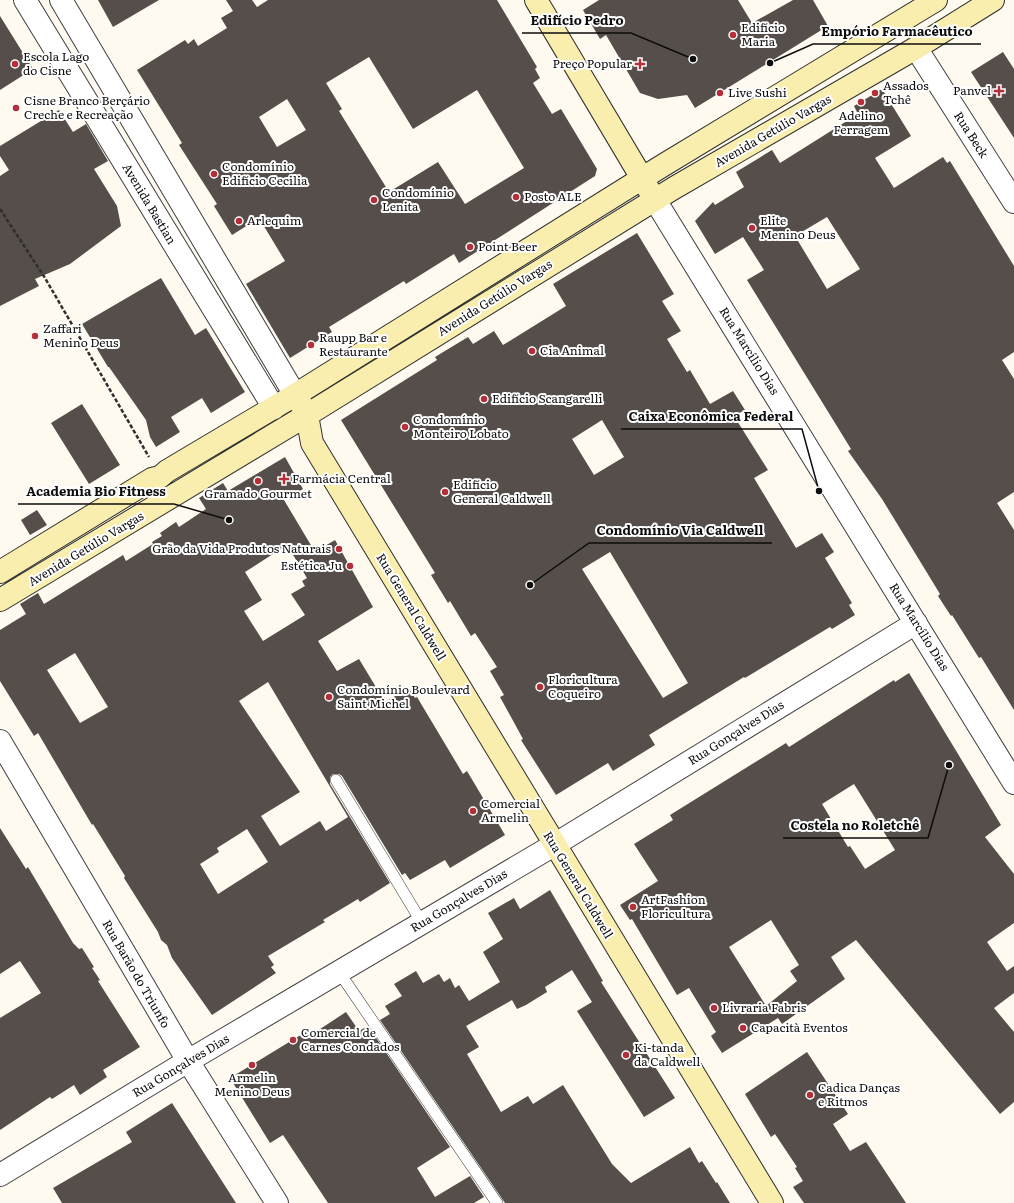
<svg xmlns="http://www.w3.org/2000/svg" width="1014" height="1203" font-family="Literata,serif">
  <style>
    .building { fill: #554e4a; fill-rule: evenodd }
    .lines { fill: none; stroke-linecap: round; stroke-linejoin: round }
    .lane-casing { stroke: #404040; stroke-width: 12 }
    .street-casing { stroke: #404040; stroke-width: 24 }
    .secondary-casing { stroke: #2f2f2f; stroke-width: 24 }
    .path { stroke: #2f2f2f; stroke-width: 2.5; stroke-dasharray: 4 2; stroke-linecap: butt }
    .lane { stroke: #fff; stroke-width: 11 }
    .street { stroke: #fff; stroke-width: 22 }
    .secondary { stroke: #f9eeae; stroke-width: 22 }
    .poi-dot { fill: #b42f3a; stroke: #fff; stroke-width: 1.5 }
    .labels { text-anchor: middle; stroke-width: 4; stroke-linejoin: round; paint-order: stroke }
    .poi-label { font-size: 12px; fill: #0d0d0d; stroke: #fff; text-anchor: start }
    .street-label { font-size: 12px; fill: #0d0d0d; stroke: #fff }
    .leader { fill: none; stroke: #0d0d0d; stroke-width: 1.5 }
    .callout-dot { fill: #0d0d0d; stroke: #fff; stroke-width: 1.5 }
    .callout-label { font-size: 13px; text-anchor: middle; font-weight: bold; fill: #0d0d0d; stroke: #fff; stroke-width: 4; stroke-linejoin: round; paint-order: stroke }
  </style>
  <rect width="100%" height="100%" fill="#fefaef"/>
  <path class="building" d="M98 0H159L113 27Z
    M226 0H252L257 7 268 0H497L537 67 535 69 540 78 533 83 552 114 561 109 597 169 595 176 459 263 454 254 406 284 404 281 329 327 332 332 290 358 246 284 285 261 259 218 232 235 214 206 217 204 179 145 182 143 137 70 185 40 188 44 194 39 198 46 227 28 221 18 233 11ZM369 57 413 129 477 90 524 168 465 204 438 162 389 192 339 111 342 109 326 83ZM287 99 306 130 277 147 259 117Z
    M599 0H738L752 23 793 0H813L828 26 695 108 687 95 658 99 640 93 606 35 600 39 583 10Z
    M0 16 33 69 0 90Z
    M1003 52 1014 69V138L971 72Z
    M882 89 911 136 875 158 894 188 943 157 947 163 950 161 1014 266V352L1002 360 1014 379V492L997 503 1014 530V710L981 657 979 658 952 615 951 616 938 596 940 594 882 499 848 451 851 449 747 280 764 270 743 237 715 254 695 221 713 202 715 205 744 187 736 172 772 150 780 163 858 114 854 106ZM827 217 860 269 827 289 795 236Z
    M59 110 73 132 86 124 108 161 94 169 117 206 121 226 70 264 35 279 39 286 0 306V176L9 170 0 156V146Z
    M637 233 674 294 662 301 681 331 667 339 687 372 690 370 710 404 733 391 745 410 734 416 768 470 754 478 796 548 822 533 834 552 825 558 852 603 849 605 855 615 832 629 830 627 745 678 744 677 649 735 655 745 613 771 608 763 556 795 521 740 523 739 500 697 504 695 490 671 497 667 475 633 471 636 450 601 448 603 431 575 435 573 341 420 437 360 435 357 468 337 473 344 494 331 503 345 566 306 553 284ZM602 420 624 457 594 475 572 439ZM610 552 688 683 663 698 582 569Z
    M161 278 195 335 206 328 245 392 211 413 202 398 171 417 180 432 156 447 150 437 146 420 109 367H108L82 324Z
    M82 404 120 465 89 484 51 423Z
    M285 457 303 489 284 500 315 552 335 540 373 607 318 641 337 671 359 659 385 702 409 688 415 698 417 697 463 774 467 771 505 835 450 868 445 860 410 880 405 873 402 875 342 776 339 774H333L330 777V784L390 883 360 902 358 899 323 920 325 922 268 956 274 965 271 967 276 973 212 1015 172 958 167 945 161 940 158 932 124 878 125 876 93 824 92 825 38 733 34 736 0 681V630L26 614 20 604 38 593 44 604 123 555 126 561 153 544 152 542 162 536 160 533 176 522 179 527 206 509 199 498 223 483 228 491ZM287 545 307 578 302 581 305 586 291 594 305 615 263 641 244 611 262 600 245 572ZM75 653 108 707 80 723 47 670ZM268 682 348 817 326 831 320 821 280 846 261 816 300 792 239 701ZM247 829 268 862 218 894 200 864 219 852 217 848Z
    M37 510 47 525 30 535 21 520Z
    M909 673 1001 825 985 837 1014 874V923L987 942 1007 971 1014 966V993L994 1008 1014 1032V1102L1000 1114 856 940 831 957 845 979 782 1024 778 1018 722 1053 711 1036 716 1032 689 988 677 995 632 919 630 920 620 905 658 881 634 844 673 820 670 815 786 743 789 747 894 680 895 682ZM854 784 895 850 865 869 850 846 848 847 822 804ZM771 920 799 965 790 971 797 981 766 1006 729 947Z
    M0 828 26 869 28 867 73 943 79 949 82 948 94 967 92 968 100 980 98 981 140 1047 103 1070 107 1077 80 1095 74 1085 52 1099 50 1097 0 1130V1018L41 993 20 961 0 974Z
    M550 890 603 981 601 982 675 1098 644 1117 577 1011 592 1002 572 970 545 987 547 992 526 1005 517 1009 512 1000 466 1026 479 1047 467 1054 501 1112 528 1096 533 1104 563 1085 612 1164 631 1183 690 1147 699 1163 702 1161 716 1183 717 1182 730 1203H505L380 1020 390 1014 385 1006 402 996 394 984 416 971 423 983 439 974 444 982 450 978 455 988 459 985 469 1001 500 982 483 952 503 939 488 913 514 898 520 909Z
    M346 1012 359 1031 368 1026 450 1147 417 1168 435 1197 470 1176 484 1197 474 1203H328L283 1135 270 1143 230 1078 299 1036 308 1031 311 1035Z
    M807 1052 848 1114 833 1124 850 1151 866 1142 906 1203H804L793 1187 803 1181 795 1168 797 1167 775 1134 771 1137 745 1094Z
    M172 1103 236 1203H62L53 1188 132 1142 126 1132Z"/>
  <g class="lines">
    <defs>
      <path id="lane" d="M336 780 422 923
        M339 972 497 1203"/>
      <path id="street" d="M25 0 274 408
        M61 0 295 395
        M916 48 1014 202
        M655 200 1014 783
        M0 741 188 1061 277 1203
        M0 1175 188 1061 554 845 916 623"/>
      <path id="secondary" d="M536 0 649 190
        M301 404 307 415 312 443 772 1203
        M0 572 152 479 160 477 167 471 295 395 662 166 936 0
        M0 600 307 415 674 188 916 48 993 0"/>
    </defs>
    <use href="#lane" class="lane-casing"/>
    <use href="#street" class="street-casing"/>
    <use href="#secondary" class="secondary-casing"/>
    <path class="path" d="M0 209 45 278 149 457"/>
    <use href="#lane" class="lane"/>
    <use href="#street" class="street"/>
    <use href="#secondary" class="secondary"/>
  </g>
  <g class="poi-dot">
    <circle cx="733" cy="35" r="4"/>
    <circle cx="15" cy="64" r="4"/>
    <path d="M638 58h4v4h4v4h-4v4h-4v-4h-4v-4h4z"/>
    <path d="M997 85h4v4h4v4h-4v4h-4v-4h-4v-4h4z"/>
    <circle cx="720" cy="93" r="4"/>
    <circle cx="875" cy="93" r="4"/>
    <circle cx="861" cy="102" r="4"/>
    <circle cx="16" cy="108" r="4"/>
    <circle cx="214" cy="174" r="4"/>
    <circle cx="516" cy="197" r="4"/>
    <circle cx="374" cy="200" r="4"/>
    <circle cx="239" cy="221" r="4"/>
    <circle cx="752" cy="228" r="4"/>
    <circle cx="470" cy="247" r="4"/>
    <circle cx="35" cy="336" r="4"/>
    <circle cx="311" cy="345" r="4"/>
    <circle cx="532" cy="351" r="4"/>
    <circle cx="484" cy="399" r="4"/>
    <circle cx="405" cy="427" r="4"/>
    <path d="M282 473h4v4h4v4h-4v4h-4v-4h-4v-4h4z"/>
    <circle cx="258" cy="481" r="4"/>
    <circle cx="445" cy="492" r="4"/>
    <circle cx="339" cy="549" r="4"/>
    <circle cx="350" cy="566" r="4"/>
    <circle cx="540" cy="687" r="4"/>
    <circle cx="329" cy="697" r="4"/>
    <circle cx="473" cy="811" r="4"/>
    <circle cx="633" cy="907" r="4"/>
    <circle cx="714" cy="1008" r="4"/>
    <circle cx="743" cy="1028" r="4"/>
    <circle cx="293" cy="1040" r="4"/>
    <circle cx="626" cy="1055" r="4"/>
    <circle cx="252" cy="1065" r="4"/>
    <circle cx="810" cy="1095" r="4"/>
  </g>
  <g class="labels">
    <g class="poi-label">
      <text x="741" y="32">Edifício<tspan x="741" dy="14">Maria</tspan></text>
      <text x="23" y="61">Escola Lago<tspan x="23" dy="14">do Cisne</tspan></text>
      <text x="632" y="68" text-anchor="end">Preço Popular</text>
      <text x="883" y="90">Assados<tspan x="883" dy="14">Tchê</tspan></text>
      <text x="991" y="95" text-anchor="end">Panvel</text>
      <text x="728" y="97">Live Sushi</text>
      <text x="24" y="105">Cisne Branco Berçário<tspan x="24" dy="14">Creche e Recreação</tspan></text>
      <text x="861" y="120" text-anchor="middle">Adelino<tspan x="861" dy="14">Ferragem</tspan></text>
      <text x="222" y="171">Condomínio<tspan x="222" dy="14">Edifício Cecilia</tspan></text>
      <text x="382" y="197">Condomínio<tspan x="382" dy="14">Lenita</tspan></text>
      <text x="524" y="201">Posto ALE</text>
      <text x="247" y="225">Arlequim</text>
      <text x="760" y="225">Elite<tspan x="760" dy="14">Menino Deus</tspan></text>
      <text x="478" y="251">Point Beer</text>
      <text x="43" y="333">Zaffari<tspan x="43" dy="14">Menino Deus</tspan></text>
      <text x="319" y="342">Raupp Bar e<tspan x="319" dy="14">Restaurante</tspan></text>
      <text x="540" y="355">Cia Animal</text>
      <text x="492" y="403">Edifício Scangarelli</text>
      <text x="413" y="424">Condomínio<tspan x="413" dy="14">Monteiro Lobato</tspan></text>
      <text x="292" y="483">Farmácia Central</text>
      <text x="453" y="489">Edifício<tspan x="453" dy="14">General Caldwell</tspan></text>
      <text x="258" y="498" text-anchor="middle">Gramado Gourmet</text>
      <text x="331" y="553" text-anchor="end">Grão da Vida Produtos Naturais</text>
      <text x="342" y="570" text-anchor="end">Estética Ju</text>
      <text x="548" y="684">Floricultura<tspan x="548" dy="14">Coqueiro</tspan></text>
      <text x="337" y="694">Condomínio Boulevard<tspan x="337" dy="14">Saint Michel</tspan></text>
      <text x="481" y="808">Comercial<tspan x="481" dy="14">Armelin</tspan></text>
      <text x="641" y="904">ArtFashion<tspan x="641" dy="14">Floricultura</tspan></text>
      <text x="722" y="1012">Livraria Fabris</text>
      <text x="751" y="1032">Capacità Eventos</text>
      <text x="301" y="1037">Comercial de<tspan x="301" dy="14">Carnes Condados</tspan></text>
      <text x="634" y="1052">Ki-tanda<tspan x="634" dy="14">da Caldwell</tspan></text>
      <text x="252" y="1082" text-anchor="middle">Armelin<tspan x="252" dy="14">Menino Deus</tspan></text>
      <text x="818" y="1092">Cadica Danças<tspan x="818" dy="14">e Ritmos</tspan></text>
    </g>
    <g class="street-label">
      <text transform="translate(773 131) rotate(-30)" y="4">Avenida Getúlio Vargas</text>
      <text transform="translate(971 135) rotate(57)" y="4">Rua Beck</text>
      <text transform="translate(149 204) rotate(59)" y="4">Avenida Bastian</text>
      <text transform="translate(495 298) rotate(-32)" y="4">Avenida Getúlio Vargas</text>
      <text transform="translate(749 351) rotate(58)" y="4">Rua Marcílio Dias</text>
      <text transform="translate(86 549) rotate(-31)" y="4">Avenida Getúlio Vargas</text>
      <text transform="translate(411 607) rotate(59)" y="4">Rua General Caldwell</text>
      <text transform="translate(919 627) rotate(58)" y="4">Rua Marcílio Dias</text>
      <text transform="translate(736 733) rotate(-32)" y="4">Rua Gonçalves Dias</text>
      <text transform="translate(578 885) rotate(59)" y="4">Rua General Caldwell</text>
      <text transform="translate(459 901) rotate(-31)" y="4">Rua Gonçalves Dias</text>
      <text transform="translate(136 974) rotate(60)" y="4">Rua Barão do Triunfo</text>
      <text transform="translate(181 1066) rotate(-31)" y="4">Rua Gonçalves Dias</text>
    </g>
  </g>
  <path class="leader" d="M693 59L631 33H522M770 63L813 44H981M819 491L802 429H621M229 520L174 504H18M530 585L589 543H772M949 765L928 838H783"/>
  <g class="callout-dot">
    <circle cx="693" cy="59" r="4"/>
    <circle cx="770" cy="63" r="4"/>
    <circle cx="819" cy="491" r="4"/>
    <circle cx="229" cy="520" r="4"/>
    <circle cx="530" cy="585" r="4"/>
    <circle cx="949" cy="765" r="4"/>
  </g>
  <g class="callout-label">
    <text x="577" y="25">Edifício Pedro</text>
    <text x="897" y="36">Empório Farmacêutico</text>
    <text x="711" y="421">Caixa Econômica Federal</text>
    <text x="96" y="496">Academia Bio Fitness</text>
    <text x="680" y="535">Condomínio Via Caldwell</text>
    <text x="855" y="830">Costela no Roletchê</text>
  </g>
</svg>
